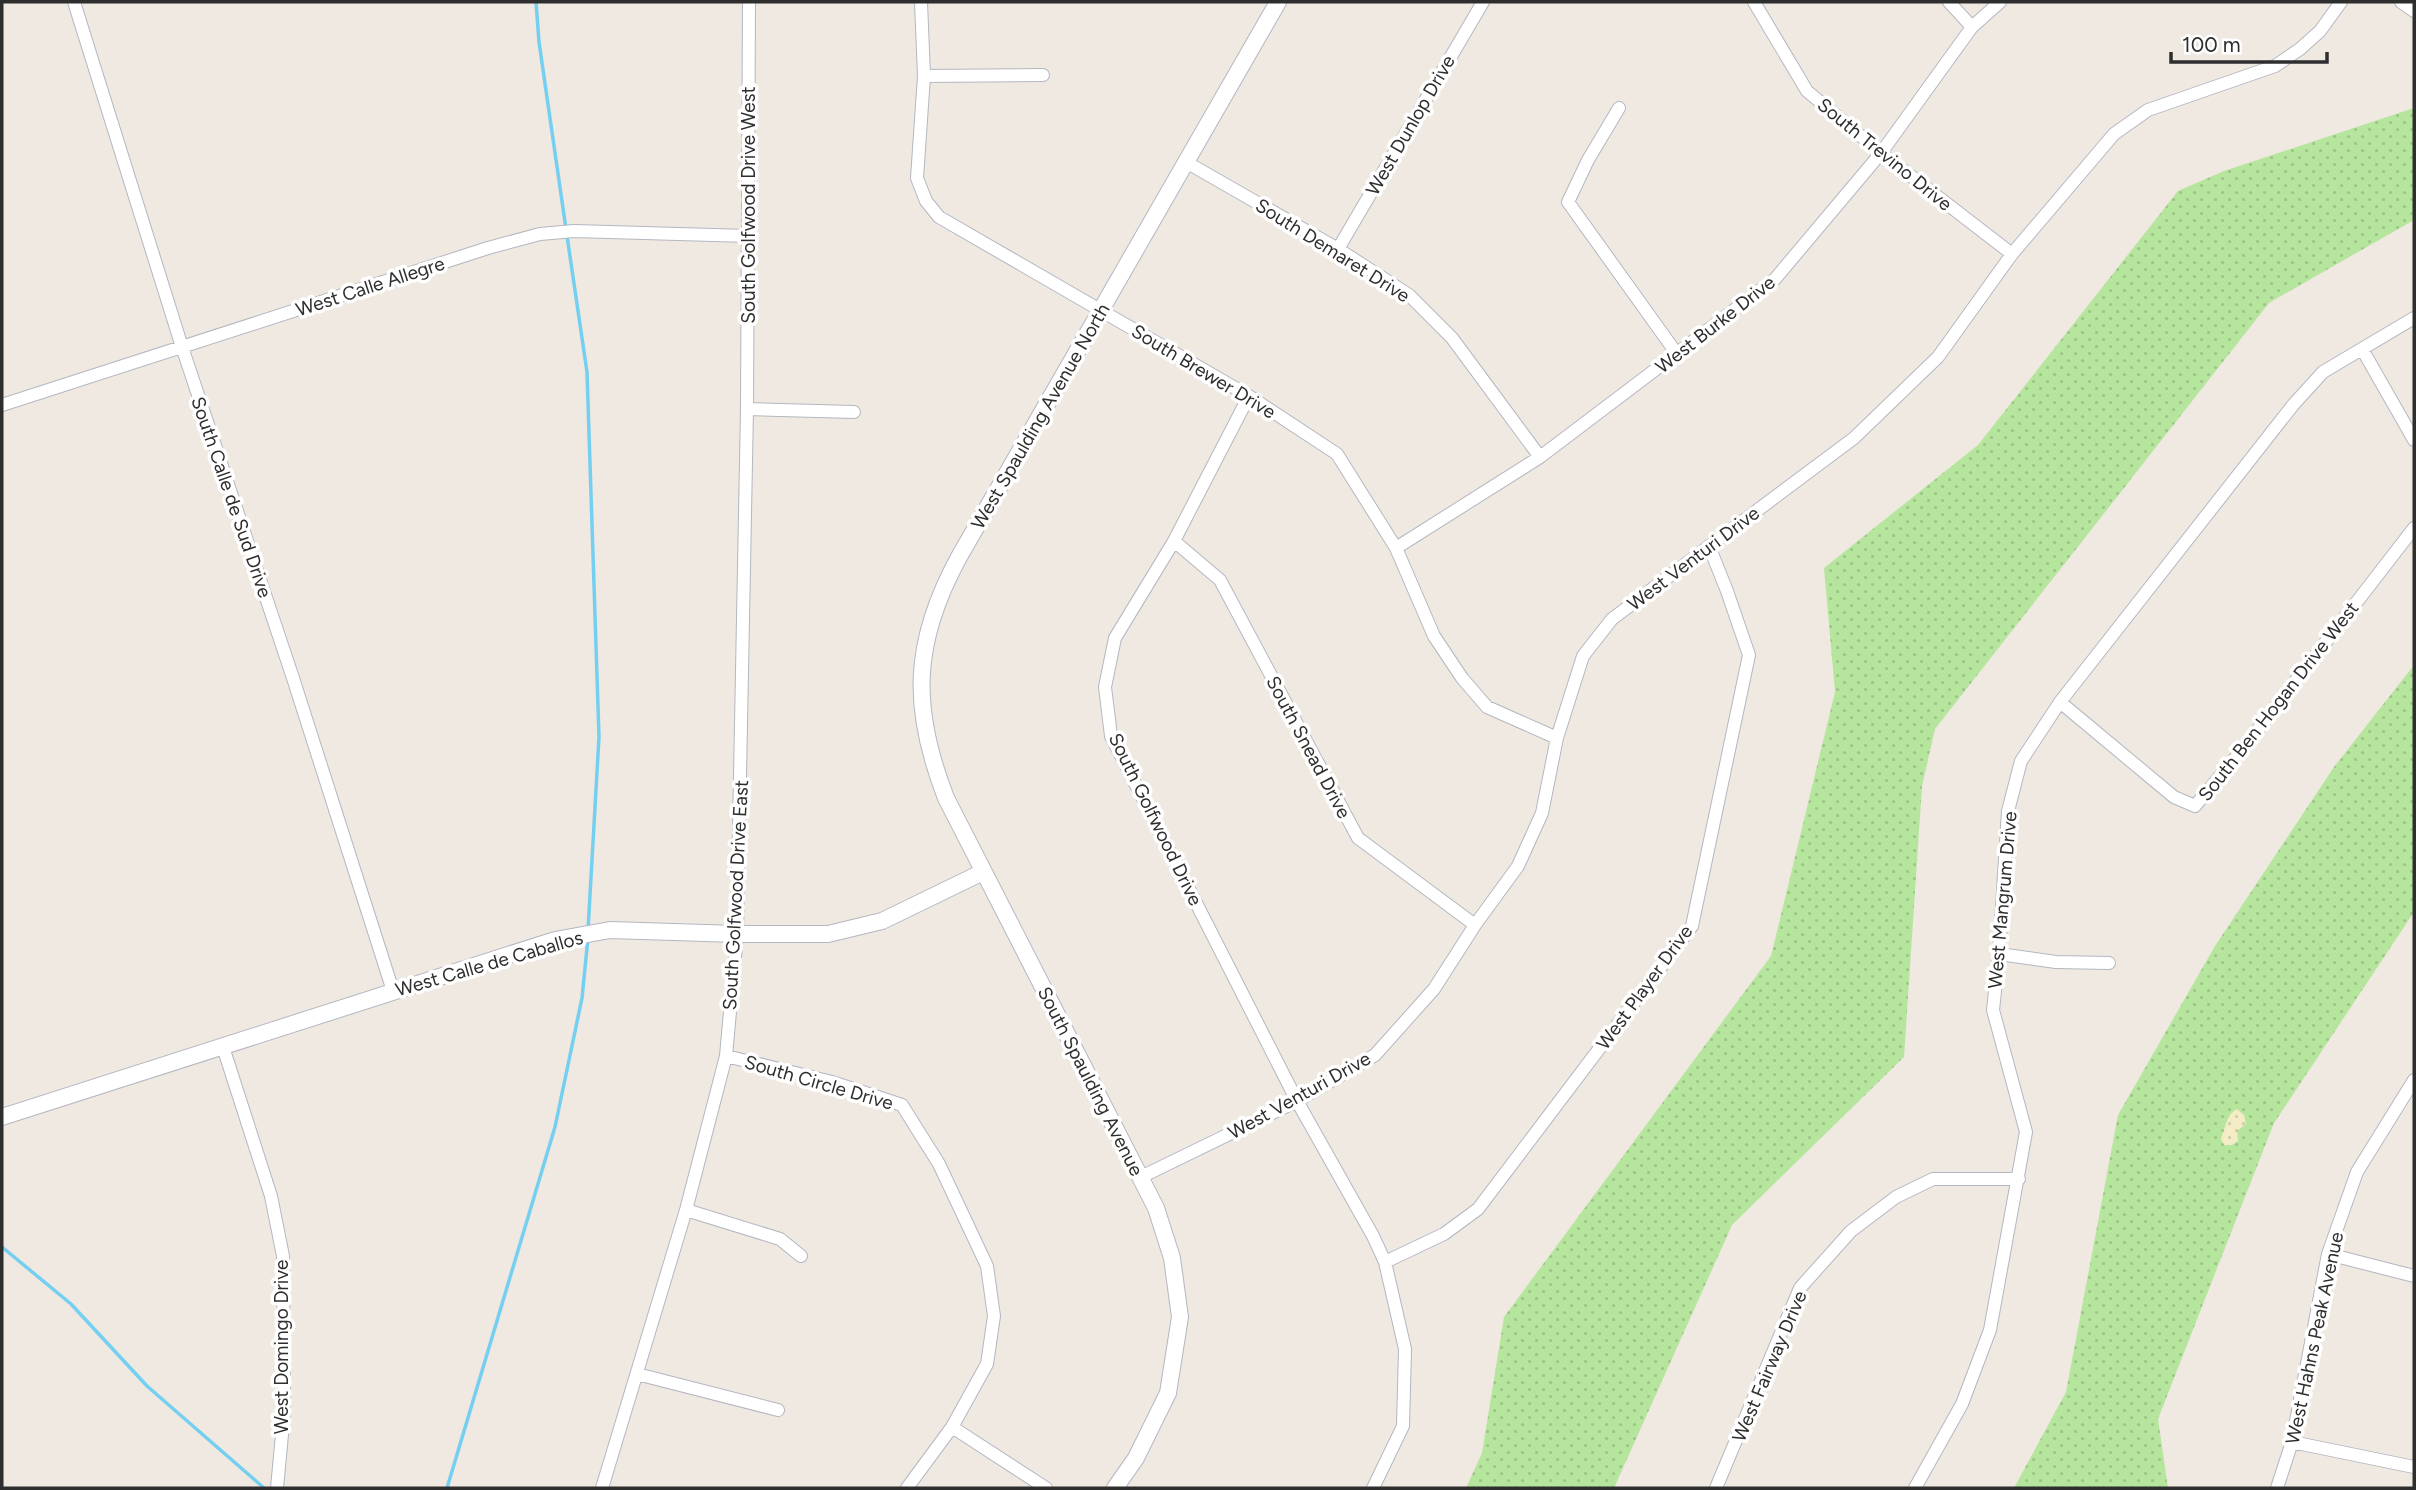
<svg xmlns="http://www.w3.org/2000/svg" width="2416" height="1490" font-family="Figtree,sans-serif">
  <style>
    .grass { fill: url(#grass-dots) }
    .sand { fill: url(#sand-dots) }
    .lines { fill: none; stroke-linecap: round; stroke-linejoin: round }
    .stream { stroke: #75cff0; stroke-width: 3.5 }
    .street-casing { stroke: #b4b7c1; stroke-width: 14 }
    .secondary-casing { stroke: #b4b7c1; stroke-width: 18 }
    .street { stroke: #fff; stroke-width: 12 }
    .secondary { stroke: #fff; stroke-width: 16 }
    .labels { text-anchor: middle; stroke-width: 7; stroke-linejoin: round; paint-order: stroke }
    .street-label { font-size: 19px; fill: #2e2e2e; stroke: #fff }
  </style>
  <defs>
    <pattern id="grass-dots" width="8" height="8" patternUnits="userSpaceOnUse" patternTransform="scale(1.75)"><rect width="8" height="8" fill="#b6e59e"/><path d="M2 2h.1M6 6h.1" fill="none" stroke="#9dc588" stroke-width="1.8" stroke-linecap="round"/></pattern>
    <pattern id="sand-dots" width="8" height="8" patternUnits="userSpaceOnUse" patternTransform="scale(1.75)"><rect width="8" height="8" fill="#f3ecc5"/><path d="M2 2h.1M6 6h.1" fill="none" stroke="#d1cbaa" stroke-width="1.8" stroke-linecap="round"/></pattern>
  </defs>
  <rect width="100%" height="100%" fill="#efe9e1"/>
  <path class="grass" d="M2414 108V220L2269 303 1935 729 1922 786 1904 1057 1732 1225 1614 1488H1466L1482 1453 1504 1317 1771 956 1835 692 1824 568 1978 445 2178 191 2224 171Z
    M2414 665V912L2274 1123 2158 1419 2168 1488H2014L2066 1392 2118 1115 2215 946 2334 767Z"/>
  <path class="sand" d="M2237 1109 2244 1115 2246 1124 2237 1131 2238 1141 2232 1145H2224L2221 1139C2225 1129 2227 1113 2237 1109Z"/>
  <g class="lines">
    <path class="stream" d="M536 2 539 42 566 229
      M567 236 587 372 599 737 588 930
      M2 1247 71 1304 147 1386 264 1488
      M447 1488 555 1127 582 998 588 938"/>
    <defs>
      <path id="street" d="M74 2 182 347 293 678 393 991
        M921 2 924 76 917 178 926 201 939 217 1249 396 1337 454 1396 548 1434 636 1462 678 1487 707 1557 738
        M1754 2 1807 91 1881 153 2012 254
        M1949 2 1972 27
        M2401 2 2414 11
        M924 76 1043 75
        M1619 108 1588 160 1568 202 1677 354
        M1186 162 1338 249 1409 295 1452 338 1540 457
        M1338 249 1483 2
        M2362 349 2414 440
        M1249 396 1174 541 1115 638 1105 687 1111 736 1297 1101 1373 1236 1385 1262 1405 1349 1403 1426 1373 1488
        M2 405 488 248 540 234 574 231 748 236
        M747 409 854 412
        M1174 541 1220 580 1358 838 1475 925
        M1396 548 1540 457 1775 279 1881 153 1972 27 2000 2
        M2060 702 2174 797 2195 806 2243 749 2414 528
        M1999 954 2056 962 2109 963
        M223 1047 271 1196 283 1256 284 1413 277 1488
        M726 1056 832 1082 902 1105 939 1164 987 1266 994 1316 987 1364 952 1427 907 1488
        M1141 1177 1297 1101 1375 1055 1434 989 1475 925 1518 866 1542 813 1557 738 1583 656 1612 619 1854 438 1938 357 2012 254 2114 134 2148 110 2275 66 2300 49 2320 31 2341 2
        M686 1210 780 1239 801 1256
        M2328 1254 2414 1276
        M1385 1262 1444 1234 1478 1209 1692 926 1749 655 1727 591 1709 546
        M637 1374 778 1410
        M952 1427 1046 1488
        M2292 1442 2414 1467
        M602 1488 686 1210 726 1056 737 934 747 409 749 2
        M1716 1488 1800 1288 1851 1231 1896 1197 1933 1179H2019
        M1915 1488 1962 1404 1990 1330 2026 1132 1993 1010 1999 954 2008 811 2021 761 2060 702 2293 405 2323 372 2414 318
        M2277 1488 2292 1442 2328 1254 2357 1172 2414 1080"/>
      <path id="secondary" d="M2 1117 555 940 610 930 737 934H828L882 921 983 872
        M1115 1488 1136 1458 1168 1393 1180 1317 1172 1258 1156 1208 946 798C911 708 912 643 959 557L1278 2"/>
    </defs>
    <use href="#street" class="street-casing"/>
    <use href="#secondary" class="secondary-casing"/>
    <use href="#street" class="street"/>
    <use href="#secondary" class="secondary"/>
  </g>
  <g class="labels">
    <g class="street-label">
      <text transform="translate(1410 125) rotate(-60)" y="7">West Dunlop Drive</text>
      <text transform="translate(1885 154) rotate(39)" y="7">South Trevino Drive</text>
      <text transform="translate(748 205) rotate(-90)" y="7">South Golfwood Drive West</text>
      <text transform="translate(1333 250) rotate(32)" y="7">South Demaret Drive</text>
      <text transform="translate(370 286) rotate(-18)" y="7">West Calle Allegre</text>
      <text transform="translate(1715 324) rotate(-38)" y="7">West Burke Drive</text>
      <text transform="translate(1204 371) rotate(31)" y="7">South Brewer Drive</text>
      <text transform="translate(1040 416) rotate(-60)" y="7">West Spaulding Avenue North</text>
      <text transform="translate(232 497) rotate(71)" y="7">South Calle de Sud Drive</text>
      <text transform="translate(1693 558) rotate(-37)" y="7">West Venturi Drive</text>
      <text transform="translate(2278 701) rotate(-52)" y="7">South Ben Hogan Drive West</text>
      <text transform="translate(1309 747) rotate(62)" y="7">South Snead Drive</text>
      <text transform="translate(1156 819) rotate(64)" y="7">South Golfwood Drive</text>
      <text transform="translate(735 895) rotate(-87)" y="7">South Golfwood Drive East</text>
      <text transform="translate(2002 900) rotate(-85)" y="7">West Mangrum Drive</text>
      <text transform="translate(489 963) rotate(-16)" y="7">West Calle de Caballos</text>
      <text transform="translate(1644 987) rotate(-54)" y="7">West Player Drive</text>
      <text transform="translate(1091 1081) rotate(63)" y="7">South Spaulding Avenue</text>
      <text transform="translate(819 1082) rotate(16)" y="7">South Circle Drive</text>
      <text transform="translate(1299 1095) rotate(-29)" y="7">West Venturi Drive</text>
      <text transform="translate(2314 1338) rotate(-78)" y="7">West Hahns Peak Avenue</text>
      <text transform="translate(281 1347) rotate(-90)" y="7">West Domingo Drive</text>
      <text transform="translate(1769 1366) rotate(-67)" y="7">West Fairway Drive</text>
    </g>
  </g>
  <rect width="2416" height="1490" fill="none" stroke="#2e2e2e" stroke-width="7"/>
  <path d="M2171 52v10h156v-10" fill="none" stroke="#2e2e2e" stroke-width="3.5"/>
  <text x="2182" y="52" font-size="21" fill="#2e2e2e" stroke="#ffffff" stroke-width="5" paint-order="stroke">100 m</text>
</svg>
